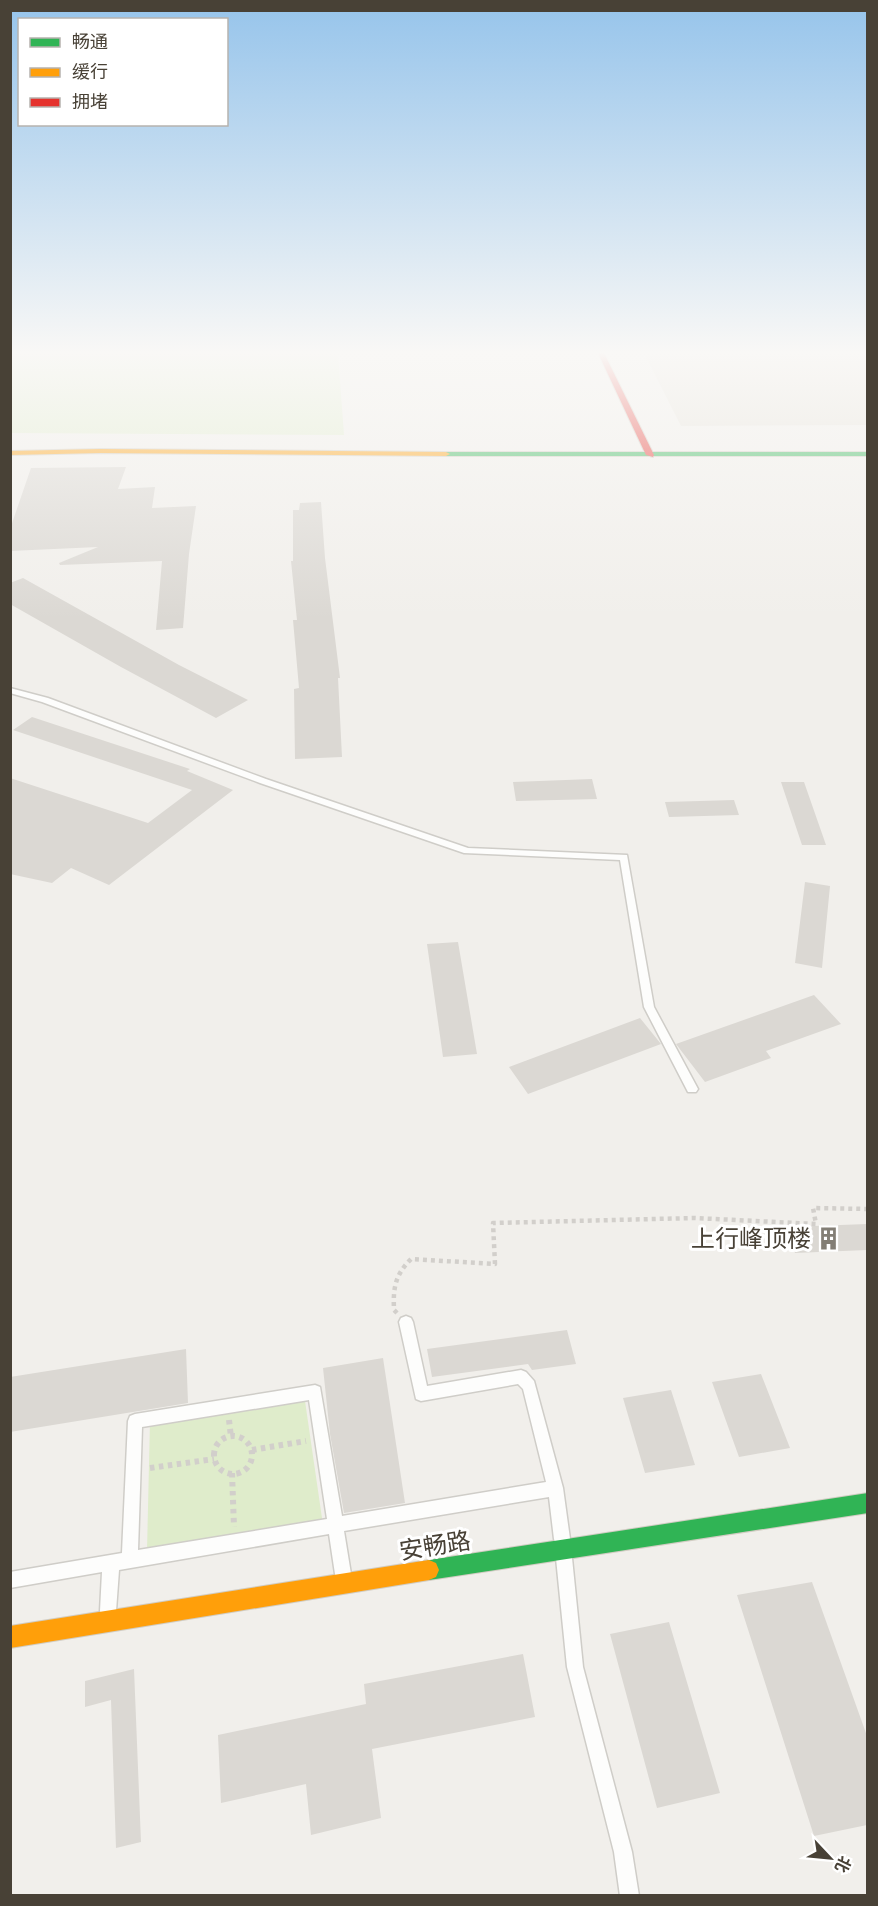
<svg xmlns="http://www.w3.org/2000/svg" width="878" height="1906" font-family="Helvetica,'Noto Sans SC',sans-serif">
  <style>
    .residential { fill: #e5e1d8 }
    .green { fill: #dfeccb }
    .building { fill: #dbd8d3 }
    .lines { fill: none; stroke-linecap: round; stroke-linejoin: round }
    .lane-casing { stroke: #cfcdc8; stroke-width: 3 }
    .fast-casing { stroke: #d1ccc2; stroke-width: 2 }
    .slow-casing { stroke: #d1ccc2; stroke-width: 2 }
    .jam-casing { stroke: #d1ccc2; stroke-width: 2 }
    .path-far1 { stroke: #d2cfcb; stroke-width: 4.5; stroke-dasharray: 4 4; stroke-linecap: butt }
    .path { stroke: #d2cfcb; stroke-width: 6; stroke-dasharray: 4.5 4.5; stroke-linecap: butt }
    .lane { fill: #fdfdfc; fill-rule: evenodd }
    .fast { fill: #30b455; fill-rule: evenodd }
    .slow { fill: #ff9f0a; fill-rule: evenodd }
    .jam { fill: #e5322d; fill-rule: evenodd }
    .labels { text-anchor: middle; stroke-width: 6; stroke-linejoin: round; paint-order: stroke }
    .near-poi-label { font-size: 24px; fill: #484136; stroke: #fff; text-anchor: end }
    .near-street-label { font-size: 24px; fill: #484136; stroke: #fff }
  </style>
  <rect width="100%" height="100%" fill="#f1efeb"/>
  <path class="residential" d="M644 353H867V425L681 426Z"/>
  <path class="green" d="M10 353H338L344 435 11 433Z
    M305 1401 323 1525 147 1551 150 1421Z"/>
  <path class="building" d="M126 467 118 489 155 487 152 508 196 506 189 554 183 628 156 630 162 561 60 565 59 563 98 547 10 551V529L31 468Z
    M321 502 325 558 340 678H338L342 757 295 759 294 689 299 688 293 620H297L291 561H293V510H299L300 503Z
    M23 578 179 665 248 700 216 718 121 667 10 604V583Z
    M32 717 190 769 187 771 233 790 109 885 71 868 52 883 10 874V778L148 823 192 790 13 730Z
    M592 779 597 799 516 801 513 782Z
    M781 782H804L826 845H802Z
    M734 800 739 815 669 817 665 802Z
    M805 882 830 886 822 968 795 963Z
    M458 942 477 1054 443 1057 427 944Z
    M814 995 841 1024 766 1051 771 1058 705 1082 676 1044Z
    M640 1018 661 1044 528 1094 509 1067Z
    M867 1224V1250L795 1253 787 1227Z
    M567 1330 576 1364 532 1370 528 1364 432 1377 427 1349Z
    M186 1349 188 1403 10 1432V1377Z
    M383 1358 405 1503 344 1513 330 1434 323 1368Z
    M761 1374 790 1448 739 1457 712 1382Z
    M671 1390 695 1465 645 1473 623 1398Z
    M812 1582 867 1736V1825L814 1836 737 1595Z
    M669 1622 720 1793 657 1808 610 1634Z
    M523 1654 535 1717 372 1749 381 1818 311 1835 306 1784 221 1803 218 1735 366 1704 364 1684Z
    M134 1669 141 1842 116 1848 111 1700 85 1707V1681Z"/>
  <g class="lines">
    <defs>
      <path id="lane" d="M10 688 48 698 266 779 468 848 627 855 654 1007 698 1089 696 1092H688L644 1007 620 860 464 853 260 783 42 702 10 693Z
        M406 1316 411 1318 413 1322 427 1386 521 1370 526 1372 534 1381 563 1488 570 1539 568 1545 562 1547 556 1545 554 1539 549 1497 344 1531 351 1574 349 1580 343 1582 337 1580 335 1574 329 1534 119 1570 116 1611 114 1617 108 1619 102 1617 100 1611 102 1572 10 1588V1572L122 1553 128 1421 130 1416 135 1414 315 1385 320 1387 342 1516 546 1482 523 1389 518 1384 421 1401 416 1399 399 1322 401 1318ZM309 1400 327 1519 138 1550 142 1427Z
        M564 1550 570 1552 572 1558 583 1667 632 1852 639 1896H620L614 1852 567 1667 556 1558 558 1552Z"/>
      <path id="fast" d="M446 452H868V456H443L442 454Z
        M868 1493V1513L429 1580 422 1577 419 1570 422 1563 429 1560Z"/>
      <path id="slow" d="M101 449 446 452 450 454 446 456 101 453 10 455V451Z
        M429 1560 436 1563 439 1570 436 1577 429 1580 10 1648V1626Z"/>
      <path id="jam" d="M598 353H604L654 455 653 457 646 455Z"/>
    </defs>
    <use href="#lane" class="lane-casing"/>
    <use href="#fast" class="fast-casing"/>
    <use href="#slow" class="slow-casing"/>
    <use href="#jam" class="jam-casing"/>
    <path class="path-far1" d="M397 1313 394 1310C393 1288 395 1275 411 1259L495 1264 493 1223 695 1218 816 1224 813 1208 868 1209"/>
    <path class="path" d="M229 1420 231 1437
      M214 1455a19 19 0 1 1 38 0a19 19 0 1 1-38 0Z
      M252 1450 306 1441
      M150 1468 214 1459
      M232 1473 234 1527"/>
    <use href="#lane" class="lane"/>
    <use href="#fast" class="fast"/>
    <use href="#slow" class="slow"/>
    <use href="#jam" class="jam"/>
  </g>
  <linearGradient id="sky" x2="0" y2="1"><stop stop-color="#96c4eb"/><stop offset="0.57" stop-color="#f9f8f6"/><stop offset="1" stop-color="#f9f8f6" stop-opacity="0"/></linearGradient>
  <rect width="878" height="619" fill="url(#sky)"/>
  <defs>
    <symbol id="building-bare" viewBox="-9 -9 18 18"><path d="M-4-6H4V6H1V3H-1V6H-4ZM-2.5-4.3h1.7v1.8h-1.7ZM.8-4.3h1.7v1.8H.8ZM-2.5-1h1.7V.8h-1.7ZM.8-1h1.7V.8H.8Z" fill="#837e75" stroke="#fff" stroke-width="2.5" paint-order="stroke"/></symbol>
  </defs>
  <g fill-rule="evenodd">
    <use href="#building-bare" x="812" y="1222" width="33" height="33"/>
  </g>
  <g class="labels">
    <g class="near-poi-label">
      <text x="811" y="1247">上行峰顶楼</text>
    </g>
    <g class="near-street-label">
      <text transform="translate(435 1546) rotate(-9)" y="8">安畅路</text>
    </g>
  </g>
  <rect width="878" height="1906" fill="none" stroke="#484136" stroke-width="24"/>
  <rect x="18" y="18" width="210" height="108" fill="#ffffff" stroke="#b6b3af" stroke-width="1.5"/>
  <rect x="30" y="38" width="30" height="9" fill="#30b455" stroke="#b6b3af" stroke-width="1.5"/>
  <text x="72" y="48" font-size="18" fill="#484136">畅通</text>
  <rect x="30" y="68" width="30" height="9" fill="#ff9f0a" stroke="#b6b3af" stroke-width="1.5"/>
  <text x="72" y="78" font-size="18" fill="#484136">缓行</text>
  <rect x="30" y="98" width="30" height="9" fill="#e5322d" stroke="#b6b3af" stroke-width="1.5"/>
  <text x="72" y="108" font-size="18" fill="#484136">拥堵</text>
  <g transform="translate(830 1858) rotate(116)" stroke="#ffffff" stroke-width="4.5" paint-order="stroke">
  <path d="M0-4.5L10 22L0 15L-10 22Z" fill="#484136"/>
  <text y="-9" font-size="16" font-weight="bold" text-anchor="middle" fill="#484136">北</text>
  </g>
</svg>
